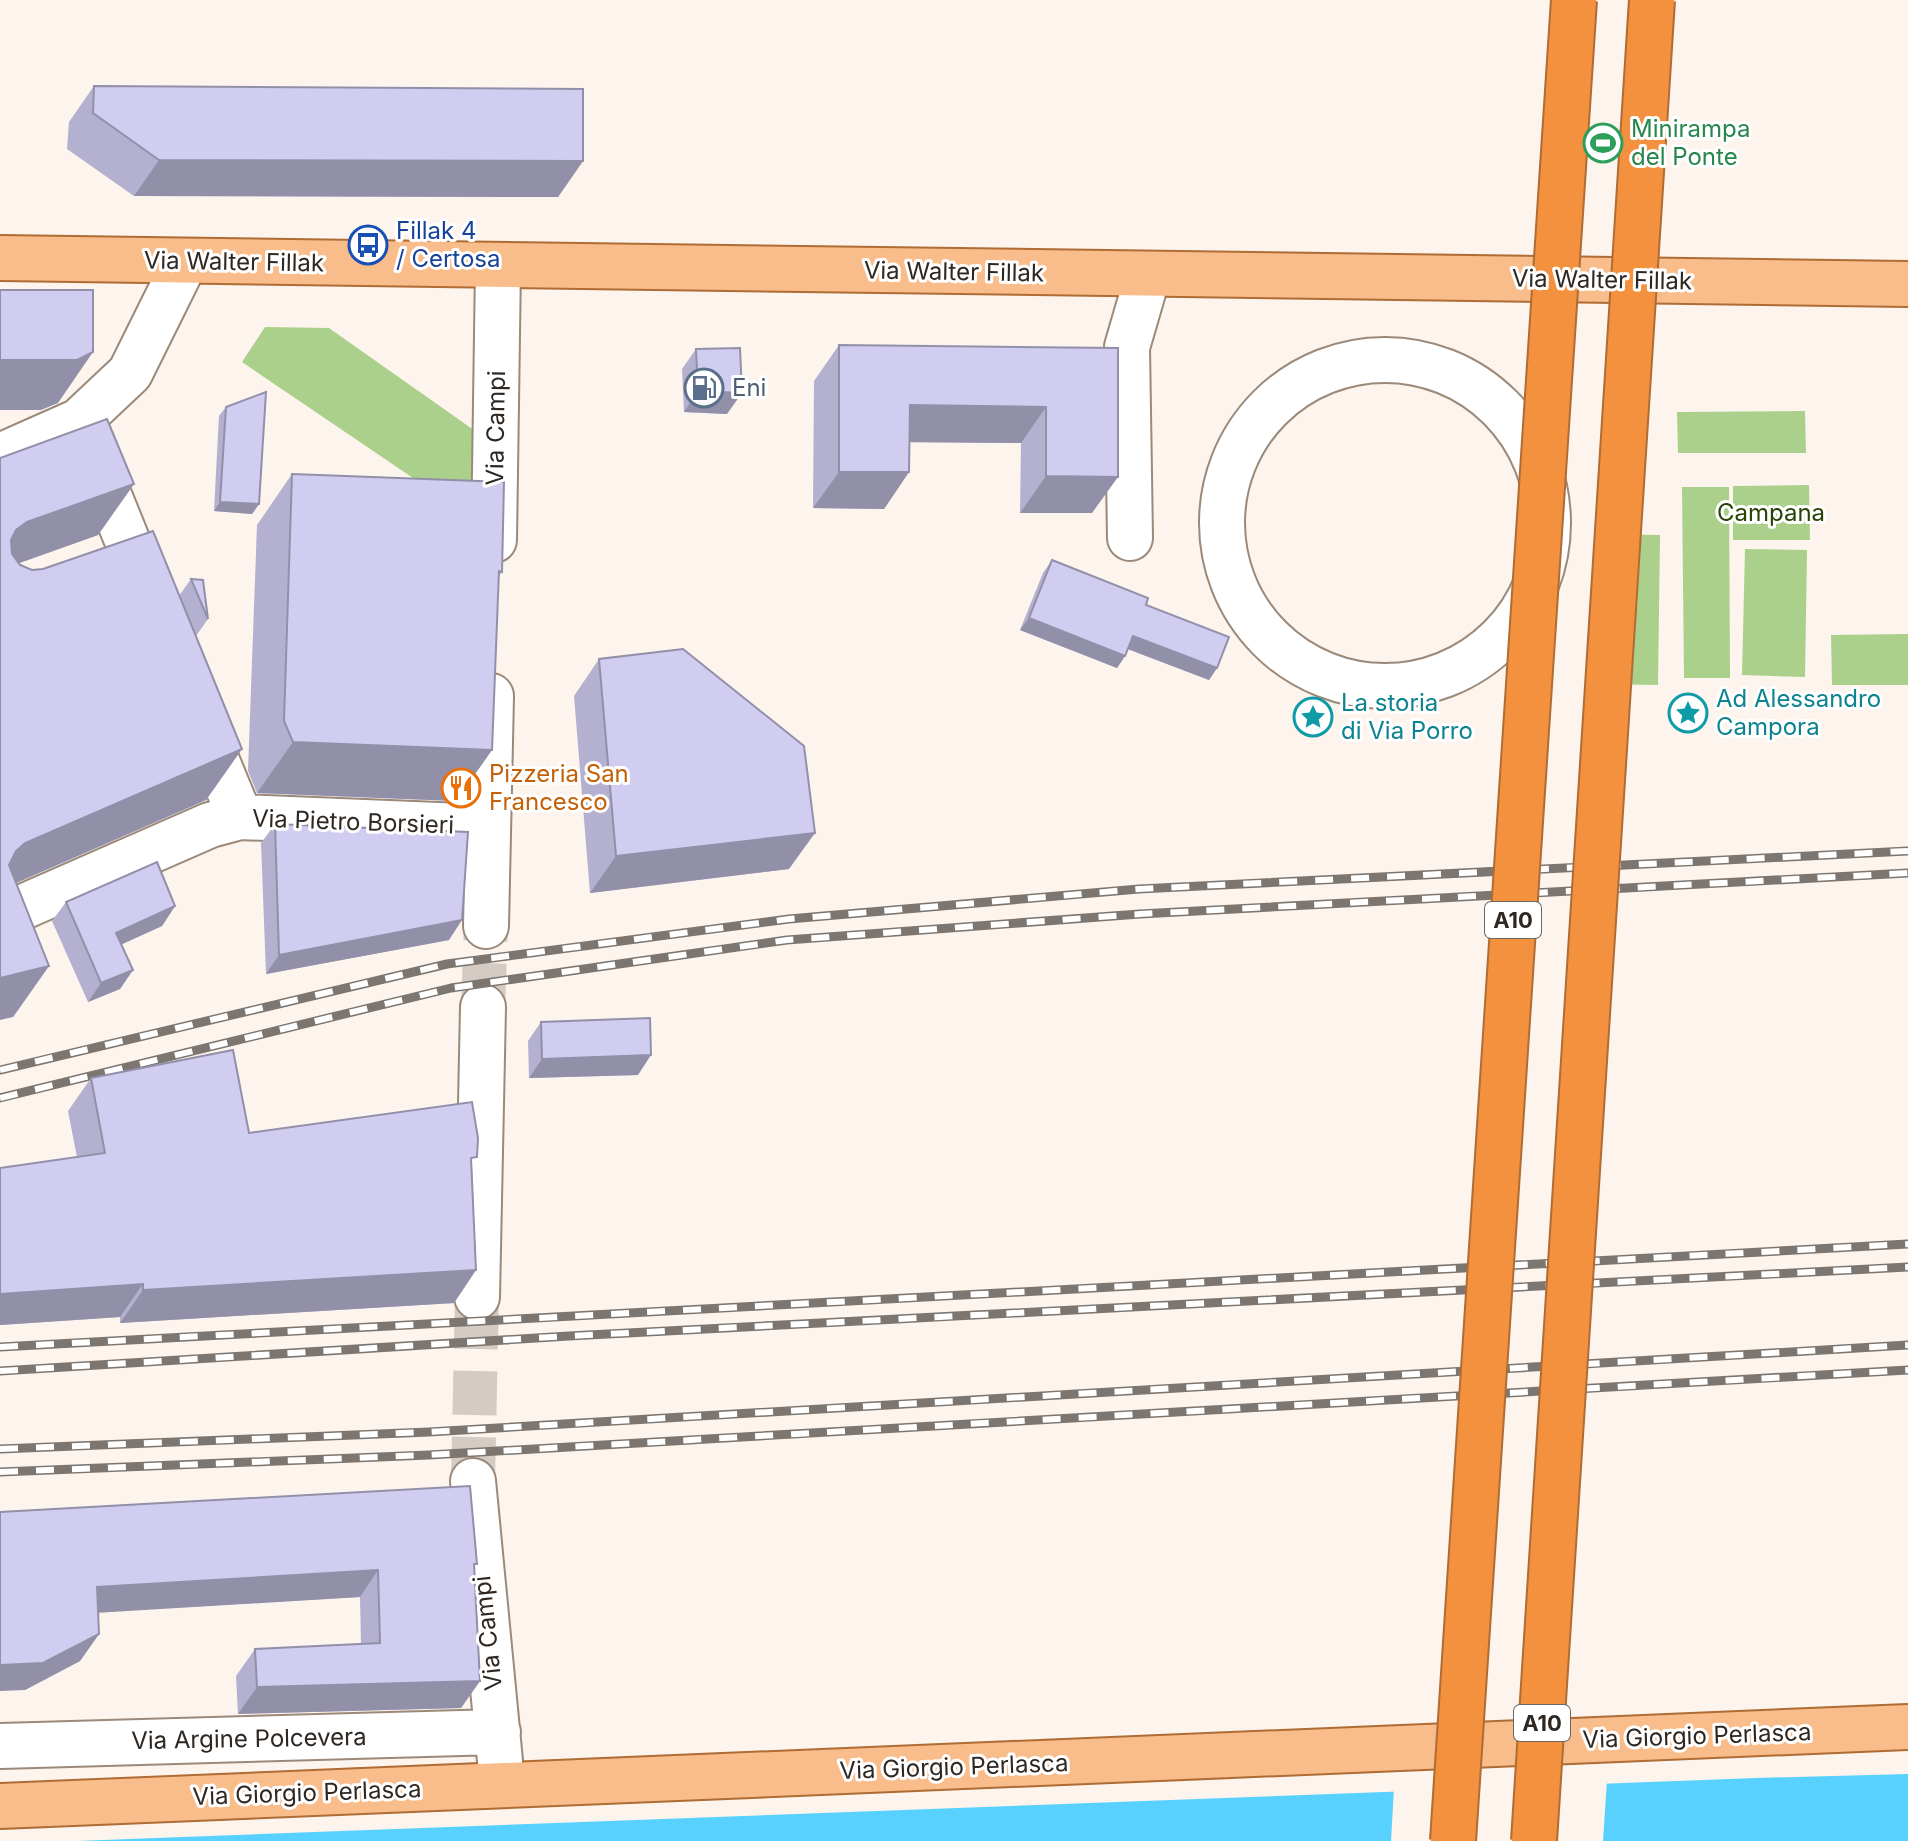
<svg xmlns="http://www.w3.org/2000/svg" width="1908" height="1841" font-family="Inter,sans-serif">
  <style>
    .green { fill: #aad08b }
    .water { fill: #58d1fe }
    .pier { fill: #fcf4ed }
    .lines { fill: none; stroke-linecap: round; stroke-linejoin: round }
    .minor-tunnel { stroke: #d3cbc4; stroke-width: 44; stroke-dasharray: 44 22; stroke-linecap: butt }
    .minor-casing { stroke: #9b897a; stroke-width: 48 }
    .major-casing { stroke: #af6c34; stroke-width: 48 }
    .minor { stroke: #fff; stroke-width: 44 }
    .major { stroke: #f8bd8b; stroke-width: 44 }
    .rail-casing { stroke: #7d7670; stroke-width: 9 }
    .rail { stroke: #fff; stroke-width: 6; stroke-dasharray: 18; stroke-linecap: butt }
    .highway-bridge-casing { stroke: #af6c34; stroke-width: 48; stroke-linecap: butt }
    .highway-bridge { stroke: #f4913e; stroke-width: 44 }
    .wall { fill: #b4b0cf }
    .shaded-wall { fill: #9290a9 }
    .building { fill: #d1cdf1; stroke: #9290a9; stroke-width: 2 }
    .labels { text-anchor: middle; stroke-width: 6; stroke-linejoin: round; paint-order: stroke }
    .shield { fill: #fff; stroke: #6d6864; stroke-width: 2 }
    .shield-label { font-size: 22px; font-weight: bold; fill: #2f2822 }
    .leisure-label { font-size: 24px; fill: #27864d; stroke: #fff; text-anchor: start }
    .transit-label { font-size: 24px; fill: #164399; stroke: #fff; text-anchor: start }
    .street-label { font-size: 24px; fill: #2f2822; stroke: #fff }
    .service-label { font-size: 24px; fill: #4e5e75; stroke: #fff; text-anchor: start }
    .park-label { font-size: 24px; fill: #274304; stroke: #fff }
    .culture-label { font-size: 24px; fill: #0d838f; stroke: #fff; text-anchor: start }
    .food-label { font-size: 24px; fill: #c56008; stroke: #fff; text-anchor: start }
  </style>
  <rect width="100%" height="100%" fill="#fcf4ed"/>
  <path class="green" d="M265 327 329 328 478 433 475 520 242 362Z
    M1805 411 1806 453H1678L1677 412Z
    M1809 485 1810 540H1733V486Z
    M1682 487H1729L1730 678H1684Z
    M1601 534 1660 535 1658 685 1598 684Z
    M1745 549 1807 550 1805 677 1742 675Z
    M1908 634V685H1832L1831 635Z"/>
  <path class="water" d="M1908 1774V1841H77L1756 1778Z"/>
  <path class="pier" d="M1607 1780 1603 1841H1391L1394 1788Z"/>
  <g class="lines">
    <path class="minor-tunnel" d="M483 1007 486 926
      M473 1481 477 1297"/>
    <defs>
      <path id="minor" d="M1222 523a163 163 0 1 1 326 0a163 163 0 1 1-326 0Z
        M79 421 150 597
        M0 456 79 421 130 373 185 262
        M1130 538 1127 347 1148 275
        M494 540 498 266
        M200 720 240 817
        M0 917 210 825 240 817 487 827
        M486 926 491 696
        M477 1297 483 1007
        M473 1481 500 1761
        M0 1746 498 1732"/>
      <path id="major" d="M0 258 1908 284
        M0 1806 1908 1727"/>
    </defs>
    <use href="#minor" class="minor-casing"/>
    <use href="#major" class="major-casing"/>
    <use href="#minor" class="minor"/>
    <use href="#major" class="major"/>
    <defs>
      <path id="rail" d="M0 1070 447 964 789 919 1139 889 1908 851
        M0 1098 451 988 787 940 1140 914 1908 873
        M0 1347 1908 1244
        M0 1371 569 1336 1908 1267
        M0 1449 429 1432 1908 1345
        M0 1472 429 1455 1908 1370"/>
    </defs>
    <use href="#rail" class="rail-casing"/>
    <use href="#rail" class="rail"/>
    <defs>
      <path id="highway-bridge" d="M1453 1841 1574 0
        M1534 1841 1652 0"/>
    </defs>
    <use href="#highway-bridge" class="highway-bridge-casing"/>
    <use href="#highway-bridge" class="highway-bridge"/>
  </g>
  <path class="wall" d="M94 86 583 161 558 197 134 196 67 149 69 122Z
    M839 345 1118 348 1092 513H1020L1021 443 909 442V472L884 509 813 508 814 381Z
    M696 349 727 414 684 412 682 369Z
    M226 407 259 504 252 514 214 511 219 416Z
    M0 458 134 484 98 535 19 563 32 570 179 596 191 579 208 619 196 636 242 749 206 800 16 883 49 966 13 1017Z
    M292 474 502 572 499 576 492 750 456 801 257 793 248 771 257 525Z
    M1052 560 1146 605 1217 668 1209 680 1128 649 1125 656 1117 668 1020 630 1043 573Z
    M599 659 789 869 590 893 574 696Z
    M275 824 449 940 266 974 261 843Z
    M66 902 175 906 162 926 121 944 133 970 120 989 88 1002 52 921Z
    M541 1022 638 1075 529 1078 528 1041Z
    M91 1078 249 1133 472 1165 476 1270 454 1303 120 1323V1317L0 1325V1168L77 1157 68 1111Z
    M0 1512 474 1569 480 1681 461 1708 238 1714 236 1676 255 1649 361 1644 360 1597 98 1612 99 1634 80 1661 25 1690Z"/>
  <path class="shaded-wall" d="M159 160 583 161 558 197 134 196Z
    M93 352 58 403 41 410H0V360Z
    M698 391 742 393 727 414 684 412Z
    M910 405 1046 407 1021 443 884 442Z
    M839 472H909L884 509 813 508Z
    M1046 476 1118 477 1092 513H1020Z
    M134 484 98 535 0 570V553L16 530 27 522Z
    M220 502 259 504 252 514 214 511Z
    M1029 618 1125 656 1117 668 1020 630Z
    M1133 636 1217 668 1209 680 1125 648Z
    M293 742 492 750 456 801 257 793Z
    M242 749 206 800 0 890V874L16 851 25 843Z
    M815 833 789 869 590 893 616 856Z
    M175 906 162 926 103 953 116 933Z
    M462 920 449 940 266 974 279 955Z
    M49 966 13 1017 0 1020V978Z
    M133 970 120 989 88 1002 101 983Z
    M651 1055 638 1075 529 1078 542 1059Z
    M476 1270 454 1303 120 1323 143 1290Z
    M143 1284 120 1317 0 1325V1294Z
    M378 1570 360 1597 78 1614 97 1587Z
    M99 1634 80 1661 25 1690 0 1691V1665Z
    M480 1681 461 1708 238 1714 257 1687Z"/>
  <path class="building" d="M94 86 583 89V161L159 160 93 113Z
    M0 290H93V352L77 360H0Z
    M839 345 1118 348V477L1046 476V407L910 405 909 472H839Z
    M740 348 742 393 698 391 696 349Z
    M266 392 259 504 220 502 226 407Z
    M107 419 134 484 27 522 16 530 11 540 12 554 20 565 32 570 43 569 153 531 242 749 25 843 16 851 9 865 49 966 0 978V458Z
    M292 474 504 482 502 572 499 571 492 750 293 742 284 721Z
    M1052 560 1148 598 1146 605 1229 637 1217 668 1133 636 1125 656 1029 618Z
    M191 579 203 580 208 619Z
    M683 649 804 746 815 833 616 856 599 659Z
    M275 824 468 832 462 920 279 955Z
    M157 862 175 906 116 933 133 970 101 983 66 902Z
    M650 1018 651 1055 542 1059 541 1022Z
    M233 1050 249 1133 472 1102 478 1138 477 1157 471 1158 476 1270 143 1290V1284L0 1294V1168L105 1153 91 1078Z
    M470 1486 477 1564H474L480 1681 257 1687 255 1649 380 1643 378 1570 97 1587 99 1634 43 1663 0 1665V1512Z"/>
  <defs>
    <symbol id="stadium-ring" viewBox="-11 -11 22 22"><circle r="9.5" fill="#fff" stroke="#2e9e5b" stroke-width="1.5"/><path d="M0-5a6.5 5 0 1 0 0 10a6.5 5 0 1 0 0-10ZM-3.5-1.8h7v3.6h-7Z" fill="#2e9e5b"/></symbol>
    <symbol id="bus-ring" viewBox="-11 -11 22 22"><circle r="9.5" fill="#fff" stroke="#1a4fb4" stroke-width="1.5"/><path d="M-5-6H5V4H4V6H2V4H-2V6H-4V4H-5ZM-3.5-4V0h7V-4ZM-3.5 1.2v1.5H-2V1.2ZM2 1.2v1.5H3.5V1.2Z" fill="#1a4fb4"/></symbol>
    <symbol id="fuel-ring" viewBox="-11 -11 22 22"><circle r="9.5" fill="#fff" stroke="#5c6f8a" stroke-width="1.5"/><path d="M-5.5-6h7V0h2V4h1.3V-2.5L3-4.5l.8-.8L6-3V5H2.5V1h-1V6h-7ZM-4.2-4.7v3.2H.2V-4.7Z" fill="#5c6f8a"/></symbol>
    <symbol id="sight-ring" viewBox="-11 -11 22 22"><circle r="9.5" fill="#fff" stroke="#0f9aa8" stroke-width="1.5"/><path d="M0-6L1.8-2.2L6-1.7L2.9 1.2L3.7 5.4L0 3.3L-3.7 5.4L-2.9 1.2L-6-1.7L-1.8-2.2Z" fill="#0f9aa8"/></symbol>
    <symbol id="restaurant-ring" viewBox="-11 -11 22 22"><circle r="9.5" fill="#fff" stroke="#e8710a" stroke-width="1.5"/><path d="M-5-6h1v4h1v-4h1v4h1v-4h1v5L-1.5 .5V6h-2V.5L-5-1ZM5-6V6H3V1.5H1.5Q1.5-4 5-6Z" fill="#e8710a"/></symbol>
  </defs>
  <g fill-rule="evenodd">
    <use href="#stadium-ring" x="1581" y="121" width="44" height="44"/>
    <use href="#bus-ring" x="346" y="223" width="44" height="44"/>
    <use href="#fuel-ring" x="682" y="366" width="44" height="44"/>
    <use href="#sight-ring" x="1666" y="691" width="44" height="44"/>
    <use href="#sight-ring" x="1291" y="695" width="44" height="44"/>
    <use href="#restaurant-ring" x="439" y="766" width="44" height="44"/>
  </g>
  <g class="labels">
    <g class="shield">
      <rect x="1485" y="902" width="56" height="36" rx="6"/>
      <rect x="1514" y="1705" width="56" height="36" rx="6"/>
    </g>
    <g class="shield-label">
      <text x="1513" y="928">A10</text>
      <text x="1542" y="1731">A10</text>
    </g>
    <g class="leisure-label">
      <text x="1631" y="137">Minirampa<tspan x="1631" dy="28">del Ponte</tspan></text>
    </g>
    <g class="transit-label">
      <text x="396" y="239">Fillak 4<tspan x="396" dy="28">/ Certosa</tspan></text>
    </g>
    <g class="street-label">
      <text transform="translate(234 262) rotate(1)" y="8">Via Walter Fillak</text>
      <text transform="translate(954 272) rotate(1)" y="8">Via Walter Fillak</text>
      <text transform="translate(1602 280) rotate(1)" y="8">Via Walter Fillak</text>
      <text transform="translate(496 428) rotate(-89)" y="8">Via Campi</text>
      <text transform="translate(353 822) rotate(2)" y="8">Via Pietro Borsieri</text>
      <text transform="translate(488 1633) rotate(-96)" y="8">Via Campi</text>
      <text transform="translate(1697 1736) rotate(-2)" y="8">Via Giorgio Perlasca</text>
      <text transform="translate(249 1739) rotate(-1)" y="8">Via Argine Polcevera</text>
      <text transform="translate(954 1767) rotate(-2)" y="8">Via Giorgio Perlasca</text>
      <text transform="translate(307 1793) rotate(-2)" y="8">Via Giorgio Perlasca</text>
    </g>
    <g class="service-label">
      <text x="732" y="396">Eni</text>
    </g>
    <g class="park-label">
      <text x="1771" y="521">Campana</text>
    </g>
    <g class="culture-label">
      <text x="1716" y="707">Ad Alessandro<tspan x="1716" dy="28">Campora</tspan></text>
      <text x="1341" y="711">La storia<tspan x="1341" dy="28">di Via Porro</tspan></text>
    </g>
    <g class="food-label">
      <text x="489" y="782">Pizzeria San<tspan x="489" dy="28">Francesco</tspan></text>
    </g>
  </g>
</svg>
